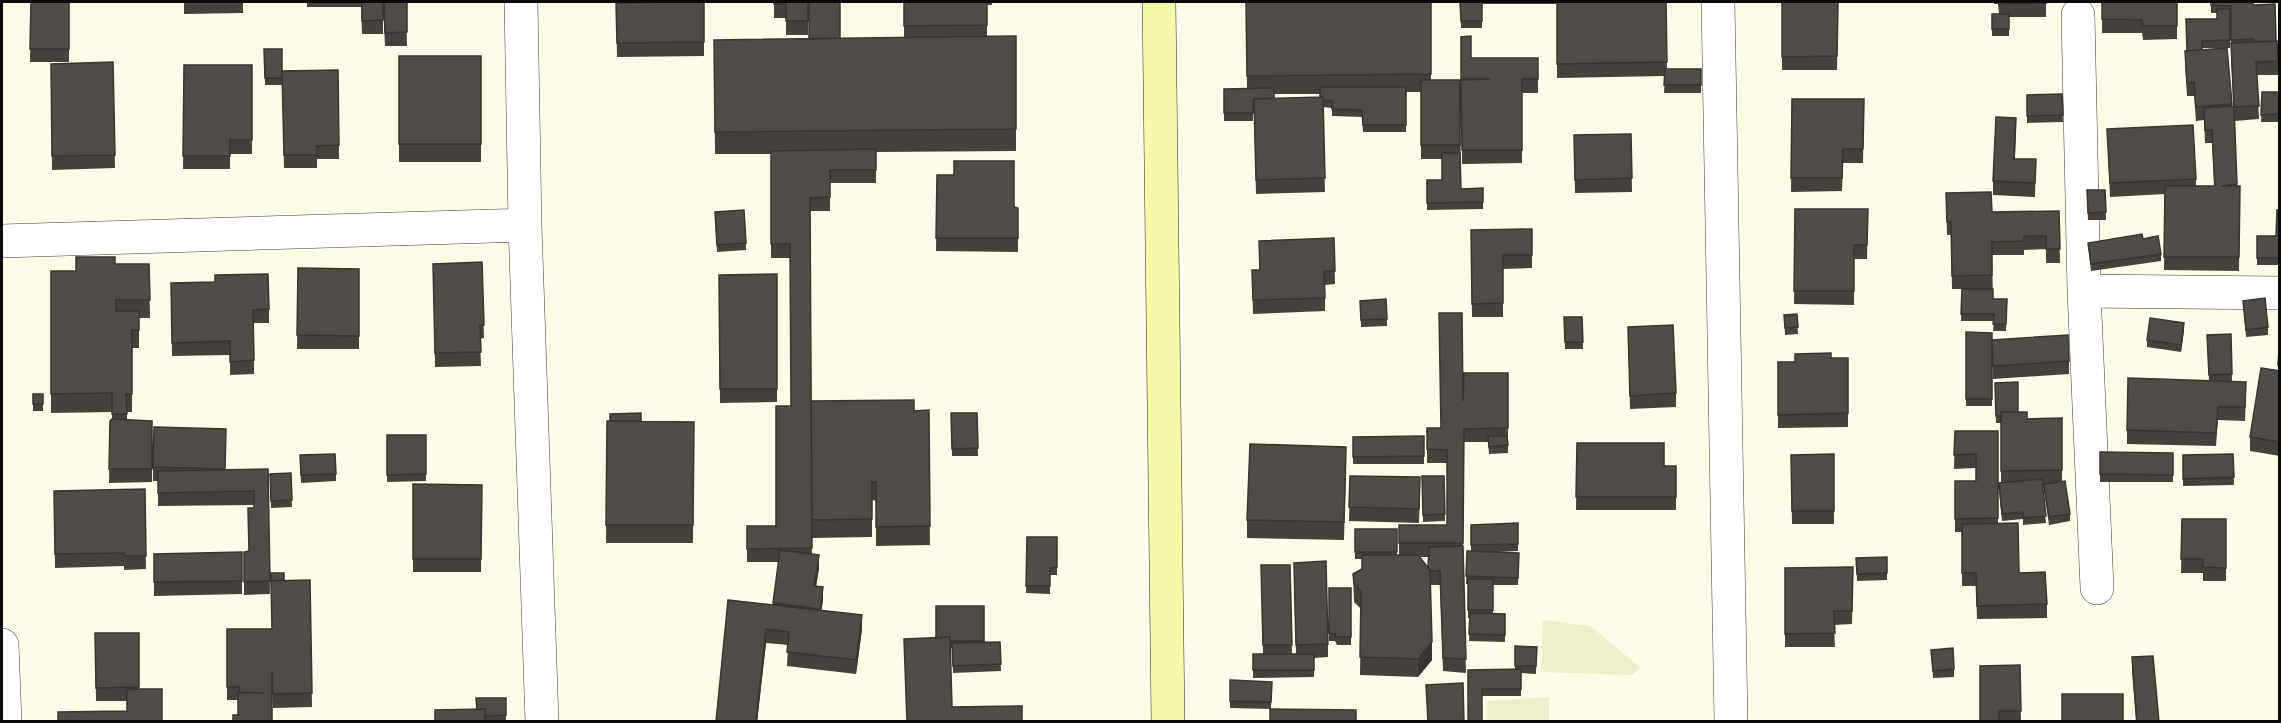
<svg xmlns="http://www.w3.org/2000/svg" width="2281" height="723" font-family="'Crimson Pro',serif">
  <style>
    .farmland { fill: #eef0cb }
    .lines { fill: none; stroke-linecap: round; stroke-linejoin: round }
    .street-casing { stroke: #3d3d3d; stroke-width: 34 }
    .secondary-casing { stroke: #2c2c2c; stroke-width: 34 }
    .street { stroke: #fff; stroke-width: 33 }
    .secondary { stroke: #f5f9a7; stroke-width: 33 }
    .wall { fill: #46413d; fill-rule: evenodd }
    .shaded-wall { fill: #393532 }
    .building { fill: #514c47; stroke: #393532; stroke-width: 1.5 }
  </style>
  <rect width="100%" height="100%" fill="#fdfce8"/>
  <path class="farmland" d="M1543 620 1590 626 1640 667 1633 675 1541 672Z
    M1549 697V721H1487V701Z"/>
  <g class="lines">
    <defs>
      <path id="street" d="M521 2 525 225 542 722
        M1718 2 1731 722
        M2078 15 2084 291 2097 588
        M2 241 525 225
        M2084 291 2280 293
        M2 645 5 722"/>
      <path id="secondary" d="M1159 2 1168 722"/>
    </defs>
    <use href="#street" class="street-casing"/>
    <use href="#secondary" class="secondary-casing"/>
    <use href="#street" class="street"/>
    <use href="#secondary" class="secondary"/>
  </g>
  <path class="wall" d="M31 2H69V62H30Z
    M184 2H243V13L184 14Z
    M307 2H383V34H362L361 7H307Z
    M383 2H406L407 46H385Z
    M704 2V56L617 57 616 3Z
    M774 2H808V35H786V18H774Z
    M904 2H992V5H987V36H1016V151L876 152V183H830V211H810L811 401 914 411 929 410 930 545 876 546V501L872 500V537L812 538 811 463 812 554 819 568 816 586 823 600 821 611 862 629 856 674 787 666 788 645 766 643 757 722H716L773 605 779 562H747V526H776L791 406 790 258H771V154H715L714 40 904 38Z
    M1246 2H1431V80H1460L1461 189 1483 188V209L1427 210V180H1442V159H1421V92H1406V132H1363L1362 117 1332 116V108L1323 107 1325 192 1256 194 1254 108H1253V121H1224V89H1247ZM1274 94H1320V97L1274 98Z
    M1460 2H1556V4H1482V28H1461Z
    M1557 2H1666L1667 69H1701V93H1664L1665 76 1557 78Z
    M1782 2H1838L1837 70H1782Z
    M1994 2H2046V17H2009V36H1992V14H1999L1998 4H1994Z
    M2102 2H2177V39L2143 40 2142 33H2102Z
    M2211 2 2253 5 2276 41 2278 61V75H2257L2259 119 2234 121 2231 57V13H2230V48H2202V50L2227 48 2232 106H2234L2237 186H2240L2239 271 2164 270 2165 194 2110 197 2107 129 2196 179V186H2214L2212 143H2205L2204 120 2196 121 2194 96H2187L2185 65V51H2186L2217 19V13H2211Z
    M1461 37 1471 58H1538V93H1522V163L1462 164Z
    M264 49H282V85H265Z
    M399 56H481V162H399Z
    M113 62 115 168 52 170 51 64Z
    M184 65H252V154H230V169H183Z
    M338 70 339 159H317V168H284L282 71Z
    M2262 92H2280V122H2261Z
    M2062 94 2063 122 2027 123V95Z
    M1792 99H1864L1863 163H1843L1842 191 1791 192Z
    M2016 131 2015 159H2036L2035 197 1993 195V181Z
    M1631 134 1632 192 1575 193 1574 135Z
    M937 175 1014 207 1018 208V252L936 251Z
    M2105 190 2106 220H2088L2087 197Z
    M1946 193 1992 212 2059 211 2060 263H2046V249L2024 250V255H1992L1993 299H2007L2006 331H1993L1994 321H1961L1962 289H1952L1951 235H1947Z
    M1795 209H1868L1867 259H1854V305L1794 304Z
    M2280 210V265H2257V236H2276Z
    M715 219 746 243V250L717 252Z
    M1532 229V268L1503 269V317H1472L1471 230Z
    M1334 238 1335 284 1325 285V311L1253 314 1252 270H1259V241Z
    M2143 239 2161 254V261L2091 271 2088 243Z
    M482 262 484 338 480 339 481 366 435 367 433 264Z
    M115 264H149L150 318H139V348H132V412H127V420L152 421V482L109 483 110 421 112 419V412L51 413V271H76Z
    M298 268 359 269V349H297Z
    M777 274V402L720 403 719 275Z
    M171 283 269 309V323H254V374L230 375V355L172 356Z
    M1360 301 1387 319V326L1361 327Z
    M2243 301 2268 327V335L2246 337Z
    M1797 314 1798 334 1785 335 1784 315Z
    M1564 317H1582L1583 349H1565Z
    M1628 327 1676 393V407L1630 409Z
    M2184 330 2181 352 2147 347V340Z
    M1966 332 1992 333V406H1966Z
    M2231 334 2232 381 2246 395 2245 421 2218 420 2216 446 2127 444V430L2209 381 2207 335Z
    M2280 338V456L2250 451V437L2278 371Z
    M1992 353 2069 361V374L1993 379Z
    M1831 358H1848V427L1778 428V362H1795Z
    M1508 373V453L1489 454 1488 442H1464L1463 557 1466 673 1443 671 1440 585H1430L1432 660 1418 677 1360 675 1361 609 1354 602 1353 574 1362 569V559H1355V529H1397V555H1399V525H1447V463H1427V428H1441L1463 401ZM1419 557H1429L1428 568Z
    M1995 383 2018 412 2027 419 2062 418V481L2070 514V521L2049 525 2044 491V484H2042L2046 523 2023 525V519L2002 521 1999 490V483H2001V423H1996Z
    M33 394H43V411H33Z
    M951 413H977L978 456H952Z
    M607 421 694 422 693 543H606Z
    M226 429 225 470 268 469 270 594 244 595V552L249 551 254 505 158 506V481H153V467Z
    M1955 431H1998V523L2019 573 2047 604V618L1977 619 1976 586H1962V532H1955V481H1976V468L1954 469Z
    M387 435H426V481L387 482Z
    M1424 436V464H1353V437Z
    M1577 443 1664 466H1676V510H1576Z
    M2100 452 2173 453V482H2100Z
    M1834 454V524H1792L1791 455Z
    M2233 454 2234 485 2183 486V455Z
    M300 463 336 474V481L301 483Z
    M1346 465 1344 540 1247 538V520Z
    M291 473 292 507 271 508 270 474Z
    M1350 476 1420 491 1419 523 1349 521Z
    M1422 476H1444L1445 521 1423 522Z
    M413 484 482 485 481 572H413Z
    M145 489 146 569 124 570V566L55 568 54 491Z
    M2182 519H2226V581H2203V573H2181Z
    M1518 523V551L1497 552 1519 553 1518 585H1493V614H1505V642L1469 641 1470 618H1468V584H1466L1467 551H1471V525Z
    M1027 537H1057V575H1050V594L1026 593Z
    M242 552V594L154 596V554Z
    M1887 557V580L1857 581 1856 558Z
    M1261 565H1290L1292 654H1296L1294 576 1328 644V657L1314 658V677L1253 678V654H1263Z
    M1853 567 1852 624 1834 625 1835 647H1785V568Z
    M271 573 284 580H310L312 707 273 708 272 687 238 715V700H227V629H272Z
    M1329 588H1351V645H1337L1335 641H1329Z
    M984 606V642H1000L1001 671 953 673 952 648H950L936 638Z
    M95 633H139V689L127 711V701H96Z
    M1515 646 1537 647 1536 674 1521 673V696H1482L1468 670 1515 669Z
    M1931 650 1954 669V677L1933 678Z
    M2132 657 2159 722H2136L2132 671Z
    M2020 665 2021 722H1980Z
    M1230 680 1272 682 1271 709 1230 708Z
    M506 698V722H435L476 710Z"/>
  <path class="shaded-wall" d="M2184 323V330L2181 352V345Z
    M819 555V568L814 599V586Z
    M823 587V600L820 622V609Z
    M862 615V629L856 674V660Z
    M766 629V643L757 722H756Z
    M1432 642V660L1418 677V659Z"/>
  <path class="building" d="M31 2H69V49H30Z
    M362 2H383V20L362 21Z
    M384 2H407V32L385 33Z
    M674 2H704V42L617 43 616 3Z
    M774 2H808V21H786V4H774Z
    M809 2H840V38L809 39Z
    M904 2H987V25L904 26Z
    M1246 2H1431V74L1247 76Z
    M1460 2H1482V21H1461Z
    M1557 2H1666L1667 62 1557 64Z
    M1782 2H1838L1837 56 1782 57Z
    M1999 2H2046V3L1999 4Z
    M2102 2H2177V26H2143L2142 20 2102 19Z
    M2211 2H2253V5L2275 4 2276 41 2254 42V39L2231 40V6L2211 5Z
    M2217 9H2230V40L2202 41V50L2187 51 2186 19H2217Z
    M1992 14H2009V29H1992Z
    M1016 36V129L715 132 714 40Z
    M1471 36V58H1538V79H1522V150H1462L1461 80 1491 79H1461V37Z
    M2277 41 2278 61 2256 62 2259 106 2234 107 2231 43Z
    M2227 48 2232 104 2196 107 2194 82 2187 83 2185 51Z
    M264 49H282V78H265Z
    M399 56H481V144H399Z
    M113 62 115 155 52 156 51 64Z
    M184 65H252V140H230V156H183Z
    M1665 69H1701V85H1664Z
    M338 70 339 145 317 146V155H284L282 71Z
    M1421 80H1460V145H1421Z
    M1320 87H1406V125H1363L1362 110 1332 109V101L1323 100V97H1320Z
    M1274 88V98L1254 99V101H1253V113H1224V89Z
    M2262 92H2280V114L2261 115Z
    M2062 94 2063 115 2027 116V95Z
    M1323 97 1325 178 1256 180 1254 99Z
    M1792 99H1864L1863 149H1843L1842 178H1791Z
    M2234 106 2237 184 2222 186H2240L2239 257H2164L2165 186H2215L2212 130H2205L2204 108Z
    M1996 117 2016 118 2014 159H2036L2035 183 1993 181Z
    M2193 125 2196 179 2110 183 2107 129Z
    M1631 134 1632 178 1575 180 1574 135Z
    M876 149V170H830V197L810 198 812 548 747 549V526H776V406H791L790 244H771V151Z
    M1442 153H1460L1461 189 1483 188V202L1427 203V180H1442Z
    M954 161H1014V207L1018 208V238H936L937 175H954Z
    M2087 190H2105L2106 212 2088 213Z
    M1991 192 1992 212 2059 211 2060 249H2046V236H2024V241L1992 242V275L1952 276 1951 222H1947L1946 193Z
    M1795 209H1868L1867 245H1854V291H1794Z
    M744 210 746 243 717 245 715 212Z
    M2277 210H2280V258H2257V236H2276Z
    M1532 229V255H1503V303L1472 304 1471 230Z
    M2142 234 2143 239 2158 236 2161 254 2091 264 2088 243Z
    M1334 238 1335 271H1324L1325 298 1253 300 1252 270H1260L1259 241Z
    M76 257H115V264H149L150 300H116V311H139V330H132V394H126L127 414H112V393L51 394V271H76Z
    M482 262 484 325H480L481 352 435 353 433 264Z
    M298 268 359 269V336L297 335Z
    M268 274 269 309 253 310 254 360 230 362V341L172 343 171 283 215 282V275Z
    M777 274V389H720L719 275Z
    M1962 289H1993V299H2007L2006 324H1993L1994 314H1961Z
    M2265 298 2268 327 2246 330 2243 301Z
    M1386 299 1387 319 1361 320 1360 301Z
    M1439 313H1462L1463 401 1464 373H1508V428L1464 429 1463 543H1399V525H1447V450L1427 449V428H1441Z
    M1797 314 1798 327 1785 328 1784 315Z
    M1564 317H1582L1583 342H1565Z
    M2150 318 2184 323 2181 345 2147 340Z
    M1673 325 1676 393 1630 396 1628 327Z
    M1966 332 1992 333V399H1966Z
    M2231 334 2232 374 2209 375 2207 335Z
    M2068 335 2069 361 1993 366 1992 340Z
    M2280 338V365H2278Z
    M1831 353V358H1848V413L1778 415V362H1795V354Z
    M2261 368 2280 371V442L2250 437Z
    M2128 378 2246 382 2245 407H2218L2216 433 2127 430Z
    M2018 382V412H2001V416H1996L1995 383Z
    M33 394H43V404H33Z
    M914 400V411L929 410 930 526 876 527V482H872V519L812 520 811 401Z
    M2001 412H2027V419L2062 418V470L2001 471Z
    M641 413V421H610V414Z
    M951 413H977L978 448 952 449Z
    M112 419 152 421V469H109L110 421Z
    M607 421 694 422 693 525H606Z
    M154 427 226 429 225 469 153 467Z
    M1955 431H1998V518L1955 519V481H1976V454L1954 455Z
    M387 435H426V474L387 475Z
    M1424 436V456L1353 457V437Z
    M1488 436H1507L1508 445 1489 447Z
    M1577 443H1664V466H1676V497H1576Z
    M1250 444 1346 447 1344 522 1247 520Z
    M2100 452 2173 453V475L2100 474Z
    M335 454 336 474 301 475 300 455Z
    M1834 454V511H1792L1791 455Z
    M2233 454 2234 477 2183 479V455Z
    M268 469 270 581 244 582V552L249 551 248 508H254V491L158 493V471Z
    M291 473 292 500 271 501 270 474Z
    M1350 476 1420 477 1419 509 1349 507Z
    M1422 476H1444L1445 514 1423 515Z
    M2042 479 2046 516 2023 518V512L2002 514 1999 483Z
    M2065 481 2070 514 2049 517 2044 484Z
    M413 484 482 485 481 559H413Z
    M145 489 146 556H124V553L55 554 54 491Z
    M2182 519H2226V568L2203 567V559H2181Z
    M1518 523V544L1471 545V525Z
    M2018 523 2019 573 2045 572 2047 604 1977 606 1976 573H1962V524Z
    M1355 529H1397V552H1355Z
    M1027 537H1057V567L1050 568V586H1026Z
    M1463 546 1466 659 1443 658 1440 571H1430L1428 568 1429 547Z
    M780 550 819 555 814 586 823 587 820 609 773 603Z
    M1467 551 1519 553 1518 578 1466 576Z
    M242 552V581L154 582V554Z
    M1362 555H1418L1430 570 1432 642 1418 659 1360 657 1361 591 1354 584 1353 574 1362 569Z
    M1887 557V573L1857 574 1856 558Z
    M1326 561 1328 644 1296 645 1294 563Z
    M1261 565H1290L1292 645H1263Z
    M1853 567 1852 611H1834L1835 633 1785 634V568Z
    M271 573H284V580L271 581V587Z
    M1468 579H1493V610H1468Z
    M310 580 312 693 273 694 272 672V722H233V715H238V693H264L239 692V687H227V629H272L271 581Z
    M1329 588H1351V637H1337L1335 634 1329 633Z
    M728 600 862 615 856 660 787 652 789 632 766 629 756 722H716Z
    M936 606H984V641H950V637L936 638Z
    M1470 613 1505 614V635L1469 634Z
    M95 633H139V687L96 688Z
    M950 637 952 707 1022 706V722H907L904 639Z
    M1000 642 1001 664 953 666 952 643Z
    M1515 646 1537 647 1536 666H1515Z
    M1953 648 1954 669 1933 671 1931 650Z
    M1253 654H1314V670H1253Z
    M2153 656 2159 722H2137L2132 657Z
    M2020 665 2021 711H1999V722H1980V666Z
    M1521 669V689H1482V722H1468V670Z
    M1230 680 1272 682 1271 702 1230 701Z
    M1463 683 1464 722H1428L1426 685Z
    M127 689H162V722H58V712L127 711Z
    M2062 694H2123V722H2062Z
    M476 698H506V715L485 716V709L477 710Z
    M485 709V722H435V710Z
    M1270 709 1356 710V722H1270Z"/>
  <rect width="2281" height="723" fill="none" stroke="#0a0a0a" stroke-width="6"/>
</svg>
